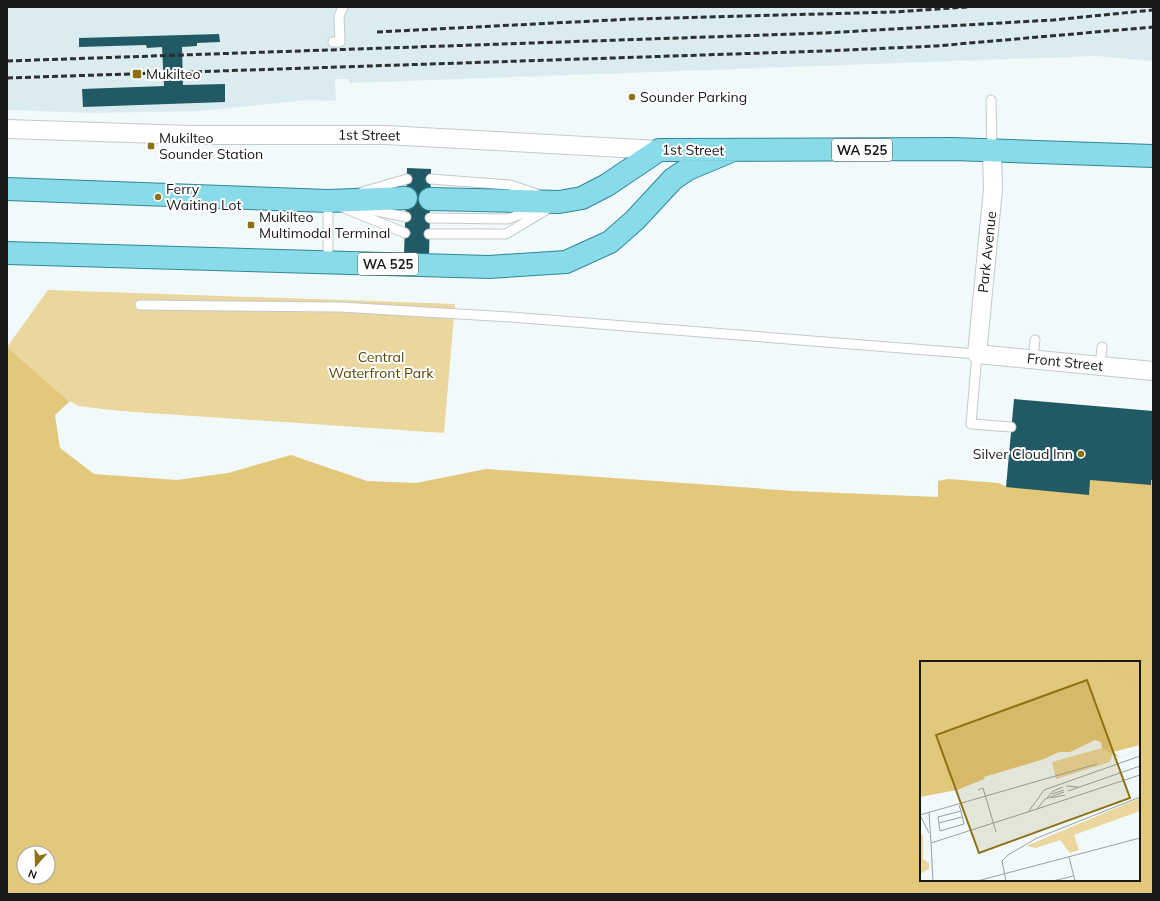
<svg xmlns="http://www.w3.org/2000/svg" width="1160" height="901" font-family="Mulish,sans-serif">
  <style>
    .built { fill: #dbecf0 }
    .green { fill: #ebd69d }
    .water { fill: #e3c77a; fill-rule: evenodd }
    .pier { fill: #f1f9fb }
    .building { fill: #215a65 }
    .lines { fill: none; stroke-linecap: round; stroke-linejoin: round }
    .lane-casing { stroke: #c3cacc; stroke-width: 11 }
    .street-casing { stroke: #c3cacc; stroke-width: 20 }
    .primary-casing { stroke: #2f8798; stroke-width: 24 }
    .lane { stroke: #fff; stroke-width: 9 }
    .street { stroke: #fff; stroke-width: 18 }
    .primary { stroke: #8adbea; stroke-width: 22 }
    .rail { stroke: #2d2f30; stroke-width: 3; stroke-dasharray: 6 3; stroke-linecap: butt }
    .poi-dot { fill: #8d7115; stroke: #fff; stroke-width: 1.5 }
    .labels { text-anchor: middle; stroke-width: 4; stroke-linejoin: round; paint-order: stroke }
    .shield { fill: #fff; stroke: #5c5d5e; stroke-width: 1 }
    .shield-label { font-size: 13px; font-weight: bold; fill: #161819 }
    .poi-label { font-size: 14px; fill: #161819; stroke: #fff; text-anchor: start }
    .street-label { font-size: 14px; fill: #161819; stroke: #fff }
    .park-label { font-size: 14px; fill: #554302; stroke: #fff }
    .inset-river { fill: none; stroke: #e3c77a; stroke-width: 2 }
    .inset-road { fill: none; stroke: #999fa1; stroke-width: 1 }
    .view { fill: #8d7115; fill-opacity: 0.15; stroke: #8d7115; stroke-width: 2 }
    .inset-edge { fill: none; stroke: #161819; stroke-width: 2 }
  </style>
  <rect width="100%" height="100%" fill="#f1f9fb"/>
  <path class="built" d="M7 7H1153V61L1096 56 349 83V79H335L336 101 310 100 200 111 92 113 7 110Z"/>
  <path class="green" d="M48 290 455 304 444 433 77 408 7 347Z"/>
  <path class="water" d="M7 347 77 408 616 472 825 487 932 479 938 481 948 479 999 483 1007 487 1090 480H1153V894H7ZM921 662H1139V880H921ZM24 853H48V877H24Z"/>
  <path class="pier" d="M70 401 78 406 616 470 825 485 933 477 938 479V497L794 491 486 469 416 483 367 481 291 455 228 473 177 480 94 474 60 448 55 415Z"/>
  <path class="building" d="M219 34 220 42 197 43V46L182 47 183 85 225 84V102L83 107 82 89 164 86 162 47 147 48 146 45 79 47V38Z
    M407 168 431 169 429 255 404 254Z
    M1014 399 1153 411V480H1151V485L1090 480 1089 495 1006 487Z"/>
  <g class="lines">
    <defs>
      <path id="lane" d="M333 42H340L339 16 343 7
        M991 100 992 150
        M431 179 510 185 537 194
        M362 192 407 179
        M342 207 405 233
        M363 208 406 217
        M430 218 507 219 537 209
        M429 234H506L551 207
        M328 262V201
        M140 305 340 307 511 317 977 354 971 424 1011 427
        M1033 359 1035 340
        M1100 366 1102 347"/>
      <path id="street" d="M7 129 190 135H385L659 150
        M992 150 993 189 977 354 1153 371"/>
      <path id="primary" d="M7 189 328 201 406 198
        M430 199 559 202 582 198 607 185 659 150 953 149 1153 156
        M7 253 489 267 566 262 610 242 635 220 673 179 688 169 731 151"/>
    </defs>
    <use href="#lane" class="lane-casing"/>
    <use href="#street" class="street-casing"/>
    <use href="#primary" class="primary-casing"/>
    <use href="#lane" class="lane"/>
    <use href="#street" class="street"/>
    <use href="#primary" class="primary"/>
    <path class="rail" d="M377 32 633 19 894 12 967 7
      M7 61 824 33 1053 20 1153 10
      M7 78 824 51 936 46 1153 27"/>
  </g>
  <g class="poi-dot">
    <rect x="132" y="69" width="10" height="10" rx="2"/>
    <circle cx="632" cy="97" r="4"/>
    <rect x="147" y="142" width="8" height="8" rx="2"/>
    <circle cx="158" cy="197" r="4"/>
    <rect x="247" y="221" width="8" height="8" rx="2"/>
    <circle cx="1081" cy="454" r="4"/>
  </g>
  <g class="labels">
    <g class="shield">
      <rect x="832" y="139" width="60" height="22" rx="3"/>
      <rect x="358" y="253" width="60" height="22" rx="3"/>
    </g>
    <g class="shield-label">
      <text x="862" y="155">WA 525</text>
      <text x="388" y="269">WA 525</text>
    </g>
    <g class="poi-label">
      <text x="146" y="79">Mukilteo</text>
      <text x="640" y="102">Sounder Parking</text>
      <text x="159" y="143">Mukilteo<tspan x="159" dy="16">Sounder Station</tspan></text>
      <text x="166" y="194">Ferry<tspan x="166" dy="16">Waiting Lot</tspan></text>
      <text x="259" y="222">Mukilteo<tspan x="259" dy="16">Multimodal Terminal</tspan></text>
      <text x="1073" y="459" text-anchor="end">Silver Cloud Inn</text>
    </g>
    <g class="street-label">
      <text transform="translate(369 135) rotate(1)" y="5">1st Street</text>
      <text transform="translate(693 150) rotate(1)" y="5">1st Street</text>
      <text transform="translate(987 252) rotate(-84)" y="5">Park Avenue</text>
      <text transform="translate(1065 362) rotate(6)" y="5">Front Street</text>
    </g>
    <g class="park-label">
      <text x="381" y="362">Central<tspan x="381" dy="16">Waterfront Park</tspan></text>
    </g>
  </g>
  <g transform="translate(920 661)">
    <rect width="220" height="220" fill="#f1f9fb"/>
    <path d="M181 87 193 91 190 101 136 118 132 101ZM220 137V150L154 174 159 189 150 192 140 179 116 187 106 185ZM0 172 3 174V198L9 202V208L0 213Z" fill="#ebd69d"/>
    <path d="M0 0H220V88L201 97 181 87 79 112 37 129 0 136Z" fill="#e3c77a"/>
    <path d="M175 79 181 81 182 87 65 119 64 116 124 98 139 91H150ZM220 84V88L201 97 193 91Z" fill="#f1f9fb"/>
    <path class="inset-river" d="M177 0 220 23"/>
    <path class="inset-road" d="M146 125 158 126M58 129 63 127 76 171M148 130 220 105M132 133 144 129M127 137 133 130 143 126M131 137 145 134M39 144 41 150 44 163 20 170 18 156 41 150M117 148 220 114M109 150 124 129 220 95M9 151 11 182M0 154 177 103M0 154 9 172M19 162 42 156M149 196 155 220M13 220 11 182 117 148 125 138 144 131M57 220 220 177M86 220 82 200 88 194 117 177 220 136M133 220 153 215"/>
    <path class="view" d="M167 19 210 137 59 192 16 74Z"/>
    <rect width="220" height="220" class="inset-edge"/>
  </g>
  <rect width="1160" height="901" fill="none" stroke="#161819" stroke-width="16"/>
  <g transform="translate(36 865) rotate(200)"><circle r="19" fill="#ffffff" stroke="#a2a3a3"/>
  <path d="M0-3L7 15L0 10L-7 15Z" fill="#8d7115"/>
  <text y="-6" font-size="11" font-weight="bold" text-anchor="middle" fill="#161819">N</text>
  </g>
</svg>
